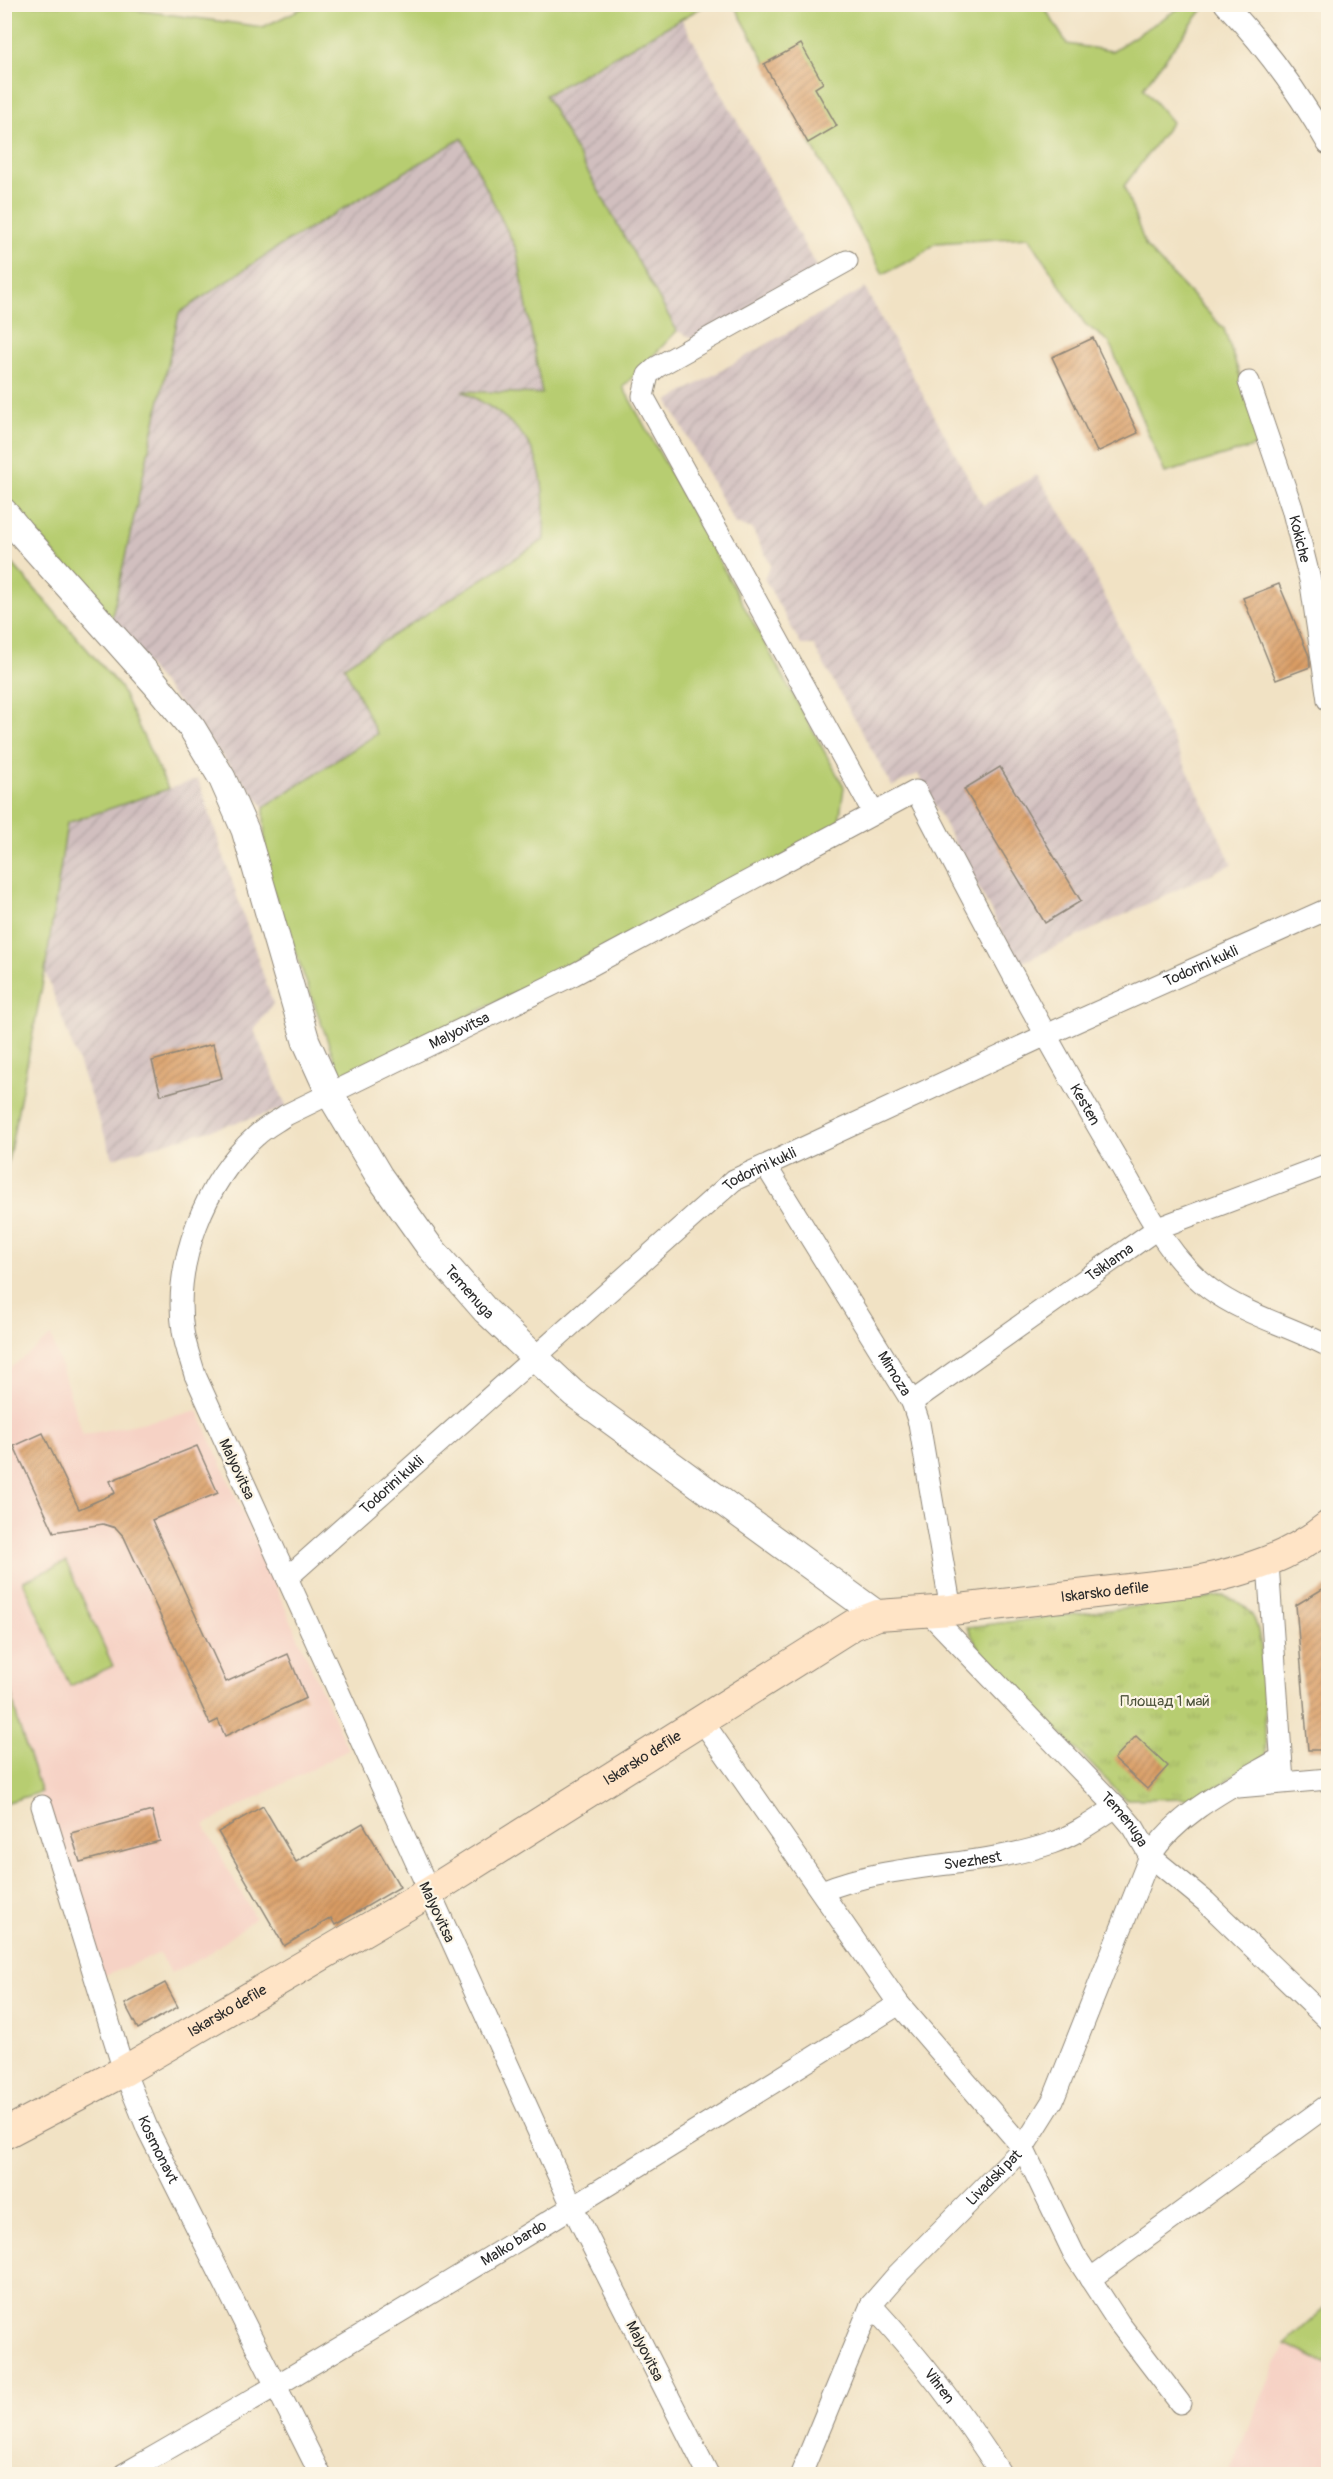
<svg xmlns="http://www.w3.org/2000/svg" width="1333" height="2479" font-family="Pangolin,sans-serif">
  <style>
    .built { fill: #f6d2c5 }
    .industrial { fill: url(#industrial-furrows) }
    .grass { fill: #b7cd71; stroke: #717c4e; stroke-width: 1.5 }
    .park { fill: url(#park-tufts); stroke: #717c4e; stroke-width: 1.5 }
    .building { fill: url(#building-hatch) }
    .lines { fill: none; stroke-linecap: round; stroke-linejoin: round }
    .minor-casing { stroke: #8e8678; stroke-width: 23 }
    .tertiary-casing { stroke: #8e8678; stroke-width: 29 }
    .secondary-casing { stroke: #8e8678; stroke-width: 32 }
    .minor { stroke: #fff; stroke-width: 21 }
    .tertiary { stroke: #fff; stroke-width: 27 }
    .secondary { stroke: #ffe4c6; stroke-width: 30 }
    .labels { text-anchor: middle; stroke-width: 4.5; stroke-linejoin: round; paint-order: stroke }
    .street-label { font-size: 15px; fill: #2b2b2b; stroke: #fcf5e5 }
    .park-label { font-size: 15px; fill: #4e543c; stroke: #fcf5e5 }
  </style>
  <defs>
    <pattern id="industrial-furrows" width="10" height="10" patternUnits="userSpaceOnUse" patternTransform="scale(1.5)"><rect width="10" height="10" fill="#d1bfbf"/><path d="M-1 1l2-2M0 10L10 0M9 11l2-2" fill="none" stroke="#b4a4a4"/></pattern>
    <pattern id="park-tufts" width="24" height="20" patternUnits="userSpaceOnUse" patternTransform="scale(1.5)"><rect width="24" height="20" fill="#b7cd71"/><path d="M3 7l-1-3M5 7V3M7 7l1-3M15 17l-1-3M17 17v-4M19 17l1-3" fill="none" stroke="#9eb062"/></pattern>
    <pattern id="building-hatch" width="6" height="6" patternUnits="userSpaceOnUse" patternTransform="scale(1.5)"><rect width="6" height="6" fill="#d99c64"/><path d="M-1 1l2-2M0 6l6-6M5 7l2-2" fill="none" stroke="#b07f53"/></pattern>
  </defs>
  <rect width="100%" height="100%" fill="#fcf5e5"/>
  <filter id="ink" filterUnits="userSpaceOnUse"><feTurbulence type="fractalNoise" baseFrequency=".0167" numOctaves="2"/><feDisplacementMap in="SourceGraphic" scale="12" xChannelSelector="R" yChannelSelector="G"/><feConvolveMatrix kernelMatrix="1 2 1 2 8 2 1 2 1" color-interpolation-filters="sRGB"/></filter>
  <filter id="wash" filterUnits="userSpaceOnUse"><feTurbulence type="fractalNoise" baseFrequency=".008" numOctaves="4" result="noise"/><feDisplacementMap in="SourceGraphic" scale="24" xChannelSelector="R" yChannelSelector="G"/><feGaussianBlur stdDeviation="1.35" result="paint"/><feColorMatrix in="noise" values="0 0 0 0 0 0 0 0 0 0 0 0 0 0 0 0 0 1.4 0 .05"/><feComposite in="paint" operator="in"/></filter>
  <g filter="url(#wash)">
    <rect width="100%" height="100%" fill="#f1e2c4"/>
    <path class="built" d="M51 1336 83 1435 198 1411 348 1750 204 1825 255 1918 206 1956 171 1973 160 1953 95 1980 19 1726 4 1661V1373Z
      M1285 2344 1328 2364V2474H1228Z"/>
    <path class="industrial" d="M681 18 819 272 699 341 677 331 545 95Z
      M462 138 517 251 542 394 463 391 493 407 518 428 536 454 545 495 544 540 345 666 378 733 264 807 111 621 179 313 275 249Z
      M865 288 983 505 1037 475 1079 542 1232 864 1019 964 918 774 892 786 813 645H801L764 578 771 565 752 529 735 524 668 401Z
      M198 779 273 1004 254 1030 287 1108 113 1158 45 971 67 823Z"/>
    <path class="grass" d="M311 4 706 5 545 95 677 331 623 387 844 787 838 829 342 1080 265 869 264 807 377 734 344 666 544 540C546 458 537 430 462 391L542 394 517 251 462 138 275 249 179 313 111 621 5 495 4 5H98L263 27Z
      M734 5H1043L1067 44 1112 51 1184 5H1206L1143 88 1172 122 1124 186 1146 247 1224 329 1263 444 1165 473 1109 342 1085 324 1029 237 936 243 917 257 883 274Z
      M5 555 120 687 168 789 67 823 45 971 5 1177Z
      M66 1562 113 1666 70 1686 23 1581Z
      M4 1661 19 1726 41 1792 5 1803Z
      M1328 2305V2364L1285 2344Z"/>
    <path class="park" d="M1224 1596C1238 1601 1249 1607 1255 1621 1266 1649 1264 1722 1266 1756L1199 1798 1125 1799 981 1652 967 1627Z"/>
    <g id="blocks">
      <path class="building" d="M801 44 823 83 815 88 837 126 808 143 764 64Z
        M1093 338 1138 433 1097 452 1052 357Z
        M1279 584 1309 656 1310 667 1276 680 1243 598Z
        M1000 767 1081 901 1045 923 964 789Z
        M213 1044 222 1078 161 1095 152 1061Z
        M43 1433 79 1509 115 1493 110 1481 197 1446 218 1493 152 1520 226 1682 288 1654 306 1698 225 1736 218 1720 210 1724 124 1537 116 1528 103 1524 54 1532 14 1446Z
        M1329 1585V1750H1308L1296 1605Z
        M1136 1736 1168 1766 1147 1789 1114 1759Z
        M263 1806 296 1862 363 1823 400 1887 335 1925 331 1918 284 1946 218 1832Z
        M152 1811 160 1841 80 1862 71 1833Z
        M165 1983 178 2007 138 2029 125 2004Z"/>
    </g>
  </g>
  <g filter="url(#ink)">
    <use href="#blocks" fill-opacity="0" stroke="#8e8678" stroke-width="1.5"/>
    <g class="lines">
      <defs>
        <g id="minor">
          <path d="M1225 4C1266 47 1299 93 1328 144"/>
          <path d="M847 261 657 367 648 375 643 396 873 812"/>
          <path id="s1" d="M1249 382 1292 508 1311 584 1328 700"/>
          <path id="s2" d="M766 1166 912 1402 919 1423 951 1610"/>
          <path id="s3" d="M912 1402 1158 1228 1328 1164"/>
          <path d="M1268 1563 1283 1782"/>
          <path id="s4" d="M287 1578 734 1180 1044 1036 1328 909"/>
          <path id="s5" d="M928 1612 1116 1807 1134 1828 1150 1856 1206 1902 1328 2020"/>
          <path d="M701 1719 899 2004 1023 2148 1074 2254 1119 2323 1180 2403"/>
          <path d="M1238 1787 1328 1779"/>
          <path id="s6" d="M42 1806 124 2071 148 2130 320 2474"/>
          <path id="s7" d="M822 1891C895 1861 977 1869 1052 1843 1075 1835 1096 1820 1116 1807"/>
          <path d="M1090 2279 1328 2105"/>
          <path id="s8" d="M871 2305C921 2359 962 2412 1001 2474"/>
          <path id="s9" d="M124 2474C386 2324 643 2164 899 2004"/>
          <path id="s10" d="M708 2474 573 2208 195 1375C191 1361 185 1345 183 1331 173 1264 205 1181 256 1136 264 1128 276 1122 286 1115L573 975 916 791C979 912 1042 1032 1111 1149 1139 1196 1165 1256 1210 1289 1245 1315 1290 1326 1328 1346"/>
          <path id="s11" d="M801 2474 871 2305 898 2274 1023 2148 1053 2100 1150 1856C1180 1810 1235 1785 1281 1758"/>
        </g>
        <g id="tertiary">
          <path id="s12" d="M4 512 21 533 155 683 192 728 222 778 245 830 306 1041 330 1094 379 1176 429 1246 486 1311 573 1393 878 1615"/>
        </g>
        <g id="secondary">
          <path id="s13" d="M4 2134 124 2071 428 1893 853 1625 878 1615 951 1610 1197 1581C1246 1571 1289 1558 1328 1526"/>
        </g>
      </defs>
      <use href="#minor" class="minor-casing"/>
      <use href="#tertiary" class="tertiary-casing"/>
      <use href="#secondary" class="secondary-casing"/>
      <use href="#minor" class="minor"/>
      <use href="#tertiary" class="tertiary"/>
      <use href="#secondary" class="secondary"/>
    </g>
  </g>
  <g class="labels">
    <g class="street-label">
      <text dy="5" stroke="none"><textPath href="#s1" startOffset="165">Kokiche</textPath></text>
      <text dy="5" stroke="none"><textPath href="#s4" startOffset="1112">Todorini kukli</textPath></text>
      <text dy="5" stroke="none"><textPath href="#s10" startOffset="1704">Malyovitsa</textPath></text>
      <text dy="5" stroke="none"><textPath href="#s10" startOffset="2576">Kesten</textPath></text>
      <text dy="5" stroke="none"><textPath href="#s4" startOffset="626">Todorini kukli</textPath></text>
      <text dy="5" stroke="none"><textPath href="#s3" startOffset="242">Tsiklama</textPath></text>
      <text dy="5" stroke="none"><textPath href="#s12" startOffset="922">Temenuga</textPath></text>
      <text dy="5" stroke="none"><textPath href="#s2" startOffset="244">Mimoza</textPath></text>
      <text transform="translate(237 1469) rotate(65)" y="5">Malyovitsa</text>
      <text dy="5" stroke="none"><textPath href="#s4" startOffset="140">Todorini kukli</textPath></text>
      <text dy="5" stroke="none"><textPath href="#s13" startOffset="1245">Iskarsko defile</textPath></text>
      <text dy="5" stroke="none"><textPath href="#s13" startOffset="741">Iskarsko defile</textPath></text>
      <text dy="5" stroke="none"><textPath href="#s5" startOffset="286">Temenuga</textPath></text>
      <text dy="5" stroke="none"><textPath href="#s7" startOffset="154">Svezhest</textPath></text>
      <text transform="translate(437 1912) rotate(65)" y="5">Malyovitsa</text>
      <text dy="5" stroke="none"><textPath href="#s13" startOffset="255">Iskarsko defile</textPath></text>
      <text dy="5" stroke="none"><textPath href="#s6" startOffset="363">Kosmonavt</textPath></text>
      <text dy="5" stroke="none"><textPath href="#s11" startOffset="360">Livadski pat</textPath></text>
      <text dy="5" stroke="none"><textPath href="#s9" startOffset="453">Malko bardo</textPath></text>
      <text transform="translate(645 2351) rotate(63)" y="5">Malyovitsa</text>
      <text dy="5" stroke="none"><textPath href="#s8" startOffset="106">Vihren</textPath></text>
    </g>
    <g class="park-label">
      <text x="1165" y="1706">Площад 1 май</text>
    </g>
  </g>
  <rect width="1333" height="2479" fill="none" stroke="#fcf5e5" stroke-width="24"/>
</svg>
